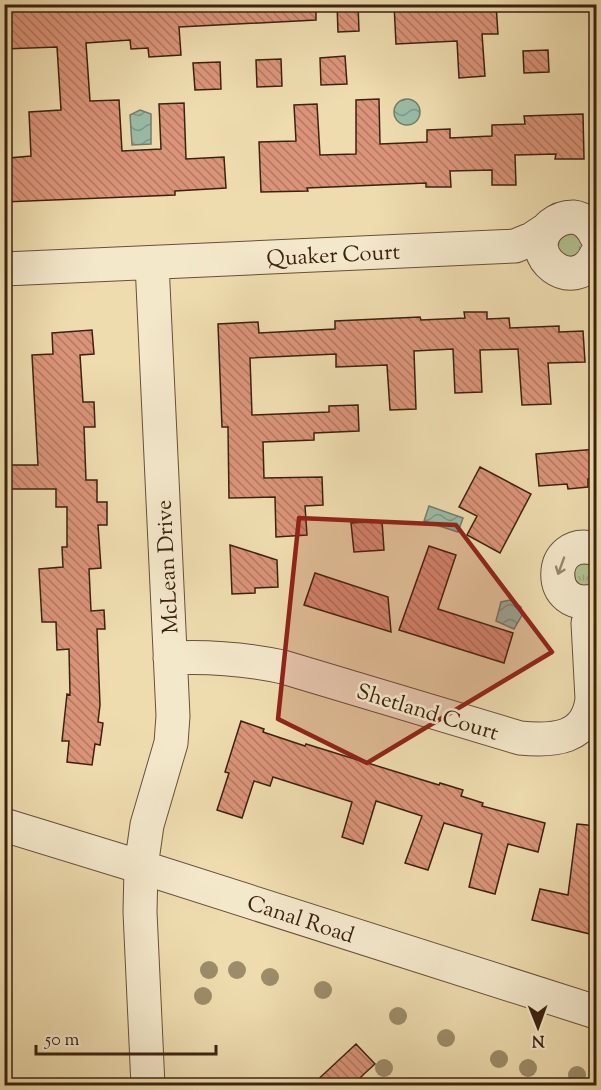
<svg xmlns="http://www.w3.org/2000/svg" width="601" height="1090" font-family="'Sorts Mill Goudy',serif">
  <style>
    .grass { fill: url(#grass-tufts); stroke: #767250; stroke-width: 1.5 }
    .water { fill: url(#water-waves); stroke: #747e6b; stroke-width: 1.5 }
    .building { fill: url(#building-back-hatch); stroke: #3b2210; stroke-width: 1.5 }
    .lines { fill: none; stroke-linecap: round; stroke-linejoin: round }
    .minor-casing { stroke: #685038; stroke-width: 35 }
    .minor { stroke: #f4e8cb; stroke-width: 33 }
    .tree { fill: #9c8c69 }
    .oneway { stroke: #98856e }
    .marked { fill: #8f2418; fill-opacity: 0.2; stroke: #8f2418; stroke-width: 4.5; stroke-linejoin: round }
    .labels { text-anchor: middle; stroke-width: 5; stroke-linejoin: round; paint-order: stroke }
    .street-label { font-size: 22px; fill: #3b2210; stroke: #f4e8cb }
  </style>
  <defs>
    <pattern id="grass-tufts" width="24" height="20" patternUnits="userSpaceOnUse" patternTransform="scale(1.5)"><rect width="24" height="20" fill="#b2c290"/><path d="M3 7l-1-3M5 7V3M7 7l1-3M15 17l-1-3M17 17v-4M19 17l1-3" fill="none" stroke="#9aa67b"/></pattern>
    <pattern id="water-waves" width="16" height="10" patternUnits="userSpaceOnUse" patternTransform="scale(1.5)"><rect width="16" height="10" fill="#9abca8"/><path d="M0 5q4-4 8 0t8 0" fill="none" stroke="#7f9887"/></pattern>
    <pattern id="building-back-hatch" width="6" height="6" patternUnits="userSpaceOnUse" patternTransform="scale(1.5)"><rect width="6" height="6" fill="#db9479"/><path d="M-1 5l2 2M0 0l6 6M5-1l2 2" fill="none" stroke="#b37862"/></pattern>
  </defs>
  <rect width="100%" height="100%" fill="#eedcaf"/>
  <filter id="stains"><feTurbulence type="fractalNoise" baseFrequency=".00333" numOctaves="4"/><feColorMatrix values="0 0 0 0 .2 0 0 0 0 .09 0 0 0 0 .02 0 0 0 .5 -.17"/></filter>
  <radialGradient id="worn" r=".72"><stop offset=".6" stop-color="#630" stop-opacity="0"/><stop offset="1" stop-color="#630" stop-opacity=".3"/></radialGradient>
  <path class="grass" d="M564 233 577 234 584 244 578 256 565 257 558 248 559 240Z
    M579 563 596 565V581L593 585 581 586 575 580 574 569Z"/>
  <path class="water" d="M394 112a13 13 0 1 1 26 0a13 13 0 1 1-26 0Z
    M140 110 151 114V144L132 145 130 115Z
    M429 506 463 518 458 532 424 521Z
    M510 600 521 607 522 615 514 629 496 621 501 602Z"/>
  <path class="building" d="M4 4H150V7L193 4H316V20L179 27 181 55 149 57 148 48 131 49 130 40 86 43 90 101 119 100 122 151 161 149 159 104 184 103 186 159 224 157 226 188 175 191V195L4 202V171L10 170 9 158 31 156 29 112 61 110 57 47 4 49Z
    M337 4H358L359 31 338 32Z
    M394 4H496L498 34H482L485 76 459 78 457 41 396 44Z
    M548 50 549 72 524 73 523 51Z
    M345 56 347 84 321 85 320 58Z
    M281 59 282 86 257 87 256 60Z
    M220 62 221 89 195 90 193 63Z
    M379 99 380 144 427 142V130L450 129V138L492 136V125L525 124 524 116 583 114 584 159H555L556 154 515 155 516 185H492V170L450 171 451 187H426V183L307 188 308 191 261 192 259 142 296 141 294 105 317 104 320 155 356 154V100Z
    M464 312H487V319L509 318 510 328 559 326V332L583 331 585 362 548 363 551 404 522 405 518 349 480 350 482 392 455 393 453 349 414 351 416 409 390 410 387 365 336 367V354L250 358 252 415 329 412V406L358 405 359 431 314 433V440L263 442 264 478 322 477 323 505 305 506 307 535 276 537 275 497 229 498 228 427H222L218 324 258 322 259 333 335 329V321L420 317 421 320 465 318Z
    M92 330 94 354 80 355 83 402H94L95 427H84L86 480H97V502H107V525H98L101 568 89 569 91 611 104 610 105 629H97L100 705 98 722 103 723 100 745 95 744 92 765 67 762 69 741H62L67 694 70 695 69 649 57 650 56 622H42L39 569 63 567 62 547H67V507H56V489H4V465H38L32 355 53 354 52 333Z
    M597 449V478L588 479V487L568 489 567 484 539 486 536 454Z
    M480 467 531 494 500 553 467 535 477 516 459 507Z
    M382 521 384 550 354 552 351 523Z
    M230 545 277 560 278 587 255 588V593L232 594Z
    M429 546 456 555 438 609 513 633 504 663 399 630Z
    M315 573 388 597 391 632 304 605Z
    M241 721 264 729 263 732 305 746 306 744 439 785 440 783 463 790 461 796 483 803 482 806 545 823 538 852 508 844 495 894 469 887 482 834 444 823 428 870 405 863 422 816 376 801 363 844 342 837 352 802 273 777 270 786 254 781 242 818 217 810 229 773 225 772Z
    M577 824 597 826V879L593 908 596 909 590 934 532 920 540 889 568 895Z
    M356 1044 375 1064 364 1074 352 1086H311Z"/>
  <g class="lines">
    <defs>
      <path id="minor" d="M596 236C592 227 584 218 573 217 565 217 557 220 551 225 519 253 574 299 596 255
        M4 269 515 246 532 239 547 229
        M596 549C545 534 545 615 596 600
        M170 658C209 656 245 659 283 667L520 738C553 741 587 740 592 699L588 623 596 606
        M4 825 141 867 596 1012
        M148 1086 140 912 141 867 147 825 171 743 173 716 152 263"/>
    </defs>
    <use href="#minor" class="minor-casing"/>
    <use href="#minor" class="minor"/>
  </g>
  <g class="tree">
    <circle cx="209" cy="970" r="9"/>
    <circle cx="237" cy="970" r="9"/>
    <circle cx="270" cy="977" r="9"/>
    <circle cx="323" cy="990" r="9"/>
    <circle cx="203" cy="996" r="9"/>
    <circle cx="398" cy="1016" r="9"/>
    <circle cx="446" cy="1038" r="9"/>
    <circle cx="499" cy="1059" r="9"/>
    <circle cx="384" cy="1068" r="9"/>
    <circle cx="528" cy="1068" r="9"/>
    <circle cx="577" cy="1075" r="9"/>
  </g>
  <defs><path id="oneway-shaft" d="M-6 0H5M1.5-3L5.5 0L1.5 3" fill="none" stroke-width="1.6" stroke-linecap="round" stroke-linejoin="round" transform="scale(1.5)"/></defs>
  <use class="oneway" href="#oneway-shaft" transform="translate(561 566) rotate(110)"/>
  <path class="marked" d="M299 518 456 525 552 652 367 763 278 719Z"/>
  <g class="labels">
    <g class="street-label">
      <text transform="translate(333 254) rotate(-3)" y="8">Quaker Court</text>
      <text transform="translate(166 567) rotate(-93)" y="8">McLean Drive</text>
      <text transform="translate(428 711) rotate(17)" y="8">Shetland Court</text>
      <text transform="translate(301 918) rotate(18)" y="8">Canal Road</text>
    </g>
  </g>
  <rect width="601" height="1090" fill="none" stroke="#eedcaf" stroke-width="24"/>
  <rect x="6" y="6" width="589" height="1078" fill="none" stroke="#3b2210" stroke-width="3"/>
  <rect x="12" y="12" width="577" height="1066" fill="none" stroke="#3b2210" stroke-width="1.5"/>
  <g transform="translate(538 1027) rotate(179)" stroke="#f4e8cb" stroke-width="4.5" paint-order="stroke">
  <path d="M0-4.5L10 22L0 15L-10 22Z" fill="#3b2210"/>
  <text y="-9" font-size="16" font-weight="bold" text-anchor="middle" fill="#3b2210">N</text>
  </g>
  <path d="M36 1045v9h180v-9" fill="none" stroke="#3b2210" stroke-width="3"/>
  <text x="45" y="1045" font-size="18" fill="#3b2210" stroke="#f4e8cb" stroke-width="4.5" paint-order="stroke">50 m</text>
  <rect width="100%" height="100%" filter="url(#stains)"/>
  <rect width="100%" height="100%" fill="url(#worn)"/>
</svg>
